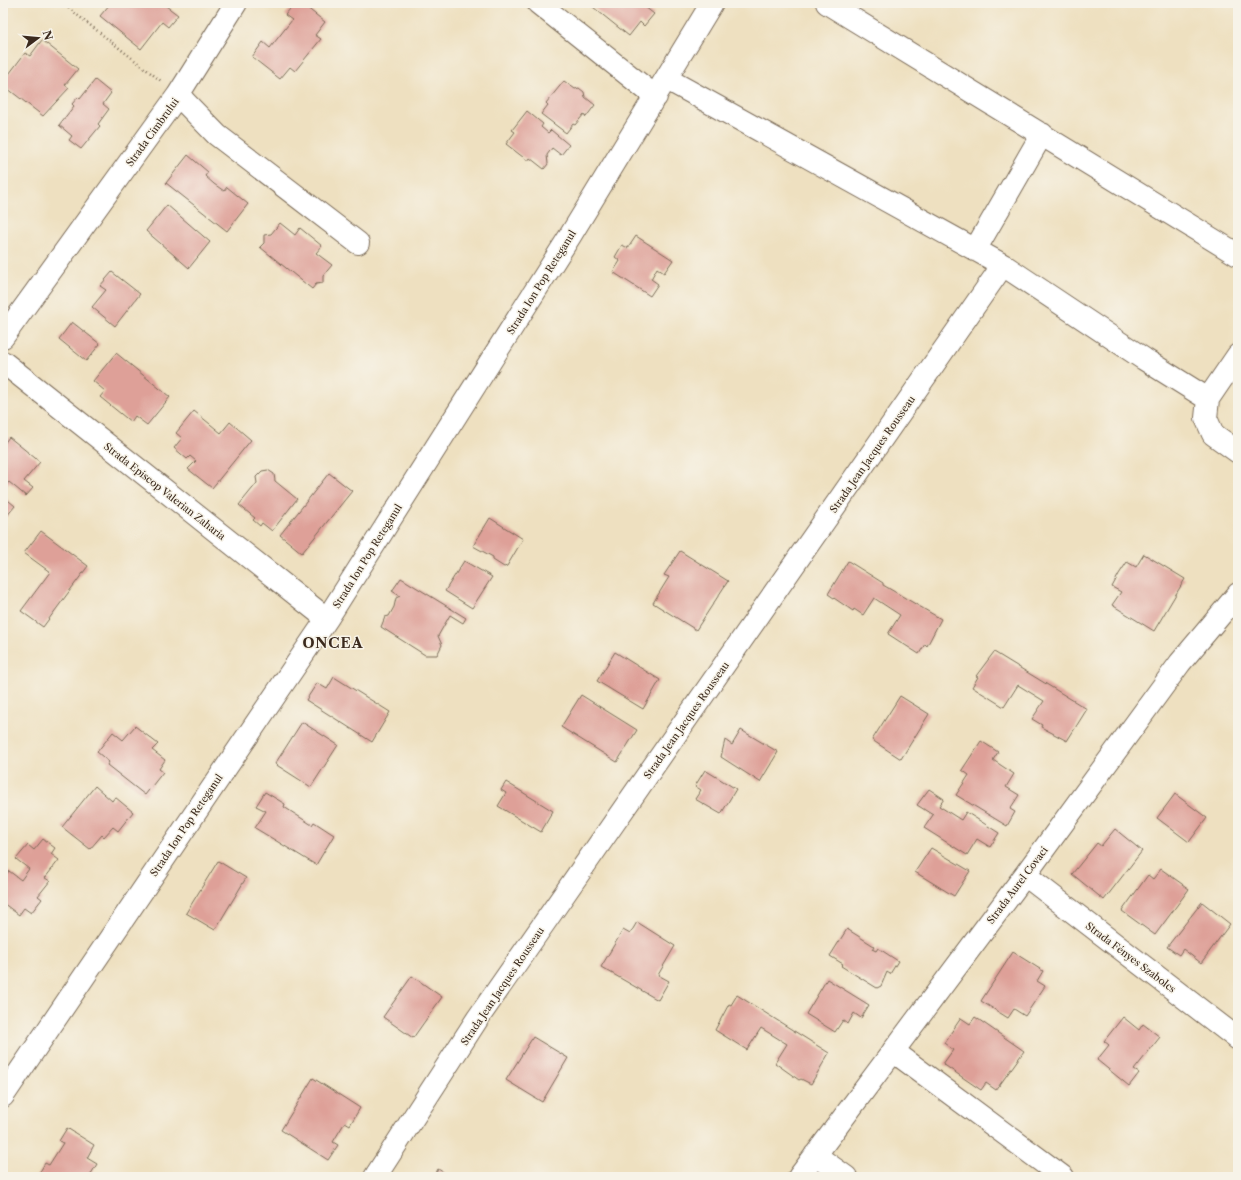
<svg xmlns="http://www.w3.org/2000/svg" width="1241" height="1180" font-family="'Libre Caslon Text',serif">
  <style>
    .building { fill: #dea098 }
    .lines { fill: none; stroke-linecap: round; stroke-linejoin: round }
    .minor-casing { stroke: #7a6a57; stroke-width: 24 }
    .path { stroke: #7a6a57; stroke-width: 2.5; stroke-dasharray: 1 3; stroke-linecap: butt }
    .minor { stroke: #fff; stroke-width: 22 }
    .labels { text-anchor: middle; stroke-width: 3; stroke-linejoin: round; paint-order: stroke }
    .street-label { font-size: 10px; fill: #3b2a1e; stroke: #f7f3e8 }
    .district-label { font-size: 14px; font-weight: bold; letter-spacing: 1px; fill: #3b2a1e; stroke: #f7f3e8 }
  </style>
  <rect width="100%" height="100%" fill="#f7f3e8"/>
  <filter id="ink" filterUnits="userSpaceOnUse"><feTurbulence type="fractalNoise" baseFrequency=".025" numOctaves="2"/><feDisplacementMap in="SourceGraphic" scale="8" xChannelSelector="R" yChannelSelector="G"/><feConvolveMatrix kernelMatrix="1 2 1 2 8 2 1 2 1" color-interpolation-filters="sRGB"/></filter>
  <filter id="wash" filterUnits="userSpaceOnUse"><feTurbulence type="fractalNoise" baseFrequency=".012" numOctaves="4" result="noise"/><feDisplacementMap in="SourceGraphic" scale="16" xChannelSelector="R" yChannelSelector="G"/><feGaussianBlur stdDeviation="0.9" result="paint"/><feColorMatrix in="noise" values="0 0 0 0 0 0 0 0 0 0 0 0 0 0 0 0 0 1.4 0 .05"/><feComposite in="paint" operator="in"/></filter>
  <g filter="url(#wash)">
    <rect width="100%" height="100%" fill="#eee0c0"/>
    <g id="blocks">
      <path class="building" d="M109 3H162L178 15 168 27 162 22 141 49 100 16 110 4Z
        M295 3H301L325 22 315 35 321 39 295 71 290 67 280 79 252 57 263 42 270 48 292 20 285 15Z
        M588 3H640L654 14 644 26 640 22 629 36Z
        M42 40 78 69 65 85 69 88 43 116 3 85V82L25 53 30 56Z
        M95 80 111 93 103 104 109 109 98 124 100 126 81 149 69 140 72 136 59 125 74 106 72 104 78 97 80 99Z
        M564 81 575 89 579 88 584 92 585 97 595 105 586 117 584 114 575 125 573 124 566 133 541 114 548 105 546 103Z
        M527 111 543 124 541 127 548 133 551 130 569 145 561 155 552 148 547 155 548 164 544 169 530 158 528 161 506 144 515 132 512 130Z
        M188 155 208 172 205 176 214 184 224 191 227 187 248 204 227 231 166 183Z
        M167 205 210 242 189 268 146 231Z
        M280 223 295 235 300 228 322 246 316 253 332 265 323 276V283L316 284 312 289 260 247 264 243V235L271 234Z
        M636 236 673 260 664 273 657 268 651 279 658 284 650 296 613 272 620 261 615 257 622 245 628 248Z
        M112 272 140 294 115 326 92 307 106 290 100 286Z
        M72 322 100 344 86 361 59 339Z
        M116 353 170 397 147 425 135 416 131 422 100 397 105 391 93 381Z
        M194 411 221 433 230 422 251 440 212 488 188 469 196 461 190 456 187 459 174 448 182 438 176 433Z
        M9 437 40 462 24 481 33 488 26 496 9 482 6 485 3 483V445Z
        M268 470 274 474 275 481 297 499 272 531 262 523 260 526 253 520 255 518 239 505 257 483 256 477 262 471Z
        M329 473 352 491 302 553 280 535Z
        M3 496 15 506 6 517 3 514Z
        M490 518 523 539 507 566 504 567 493 560V557L473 546Z
        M41 531 88 566 43 627 21 611 50 572 24 553Z
        M680 551 728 581 696 630 653 603 669 577 664 575Z
        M1144 554 1185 579 1154 631 1112 605 1121 592 1112 587 1119 574 1127 562 1136 567Z
        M464 561 492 577 472 608 445 591Z
        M848 561 883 583V585L941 619 927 646 925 644 919 654 888 634 900 615 874 598 863 615 854 609 853 611 828 594Z
        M401 578 466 618 463 623 450 615 438 636 442 645 437 655H425L381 627 385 617 389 616 394 607 396 598 400 596 392 591Z
        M615 652 660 680 643 709 597 681Z
        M994 652 1087 709 1067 741 1041 727 1042 725 1032 719 1044 701 1018 685 1004 707 972 687 978 677 976 676Z
        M334 677 390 712 372 742 306 700 317 683 327 689Z
        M581 695 637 730 617 762 561 727Z
        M900 696 929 714 901 759 872 740Z
        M302 722 338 745 311 787 275 764Z
        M135 726 158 744 152 750 165 760 159 769 163 772 145 795 107 765 109 762 97 752 113 732 123 740Z
        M741 730 778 752 760 782 721 757 725 740 732 745Z
        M981 741 998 752 993 760 1014 774 1006 787 1019 795 1010 809 1015 812 1007 826 956 795 969 775 962 770Z
        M705 770 736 789 721 814 695 799 701 790 695 786Z
        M506 782 553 811 541 832 498 806 506 793 501 790Z
        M95 786 112 801 115 797 133 812 118 831 113 827 104 837 102 835 90 849 62 827Z
        M929 789 944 799 939 806 961 820 966 812 999 833 990 847 977 839 967 855 924 828 933 815 917 805Z
        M265 792 285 804 284 807 312 825 314 822 334 835 316 865 255 828 266 811 256 806Z
        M1175 794 1207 818 1189 842 1157 818Z
        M1115 829 1142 851 1104 900 1072 874 1097 843 1101 846Z
        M43 839 55 848 51 854 59 860 45 878 50 881 38 896 42 899 31 913 24 908 19 915 3 903V878L9 871 21 880 29 869 16 859 28 845 34 850Z
        M931 848 970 871 954 896 915 872Z
        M218 861 246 878 215 930 186 913Z
        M1161 869 1189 889 1155 935 1122 911 1148 875 1153 879Z
        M1202 902 1230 924 1201 963 1183 949 1179 955 1167 947Z
        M637 922 675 946 658 975 669 981 658 1000 601 967 623 930 630 934Z
        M847 929 874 946 872 949 876 951 878 948 898 961 890 974 887 972 881 986 877 988 841 966 843 964 830 956Z
        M1013 952 1043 971 1037 981 1045 986 1025 1016 1014 1009 1008 1018 981 1001Z
        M412 976 442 997 413 1038 383 1017Z
        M827 979 869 1005 861 1018 854 1013 848 1024 843 1020 835 1032 806 1014Z
        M737 995 829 1053 811 1084 801 1079 799 1080 775 1063 787 1044 761 1028 747 1050 715 1030 729 1004 731 1005Z
        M975 1017 1024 1051 996 1090 986 1083 981 1090 943 1064 953 1050 944 1043 961 1018 970 1024Z
        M1123 1017 1139 1030 1143 1024 1160 1037 1134 1070 1139 1073 1129 1086 1097 1060 1109 1045 1104 1041Z
        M533 1037 568 1058 542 1102 506 1080Z
        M313 1078 360 1108 350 1125 345 1122 333 1142 338 1145 328 1160 281 1130Z
        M67 1128 94 1145 87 1158 97 1164 89 1177H37L45 1163 49 1165 63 1143 59 1141Z
        M438 1169 451 1177H434Z"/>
    </g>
  </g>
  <g filter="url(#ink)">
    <use href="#blocks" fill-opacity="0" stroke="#7a6a57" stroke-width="1"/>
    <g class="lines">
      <defs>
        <path id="minor" d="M538 3 656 97
          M827 3 1238 255
          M667 79 1003 265 1144 359 1208 399
          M178 95 236 3
          M975 250 1042 134
          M3 337 178 95 217 135 358 243
          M1238 355 1208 399 1206 418 1213 434 1238 452
          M3 362 327 619
          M1025 875 1238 1039
          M893 1051 1063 1177
          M3 1096 327 619 570 236 712 3
          M815 1155 846 1177
          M375 1177 478 1018 1003 265
          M799 1177 1025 875 1180 663 1238 594"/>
      </defs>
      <use href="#minor" class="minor-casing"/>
      <path class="path" d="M62 3 161 81"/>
      <use href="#minor" class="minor"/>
    </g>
  </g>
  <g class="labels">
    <g class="street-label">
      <text transform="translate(152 132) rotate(-54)" y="4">Strada Cimbrului</text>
      <text transform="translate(541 282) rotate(-58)" y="4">Strada Ion Pop Reteganul</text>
      <text transform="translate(872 454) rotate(-55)" y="4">Strada Jean Jacques Rousseau</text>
      <text transform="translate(165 491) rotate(38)" y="4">Strada Episcop Valerian Zaharia</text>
      <text transform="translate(367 556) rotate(-58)" y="4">Strada Ion Pop Reteganul</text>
      <text transform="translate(686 720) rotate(-55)" y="4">Strada Jean Jacques Rousseau</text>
      <text transform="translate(186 825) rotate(-56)" y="4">Strada Ion Pop Reteganul</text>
      <text transform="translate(1017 885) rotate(-53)" y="4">Strada Aurel Covaci</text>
      <text transform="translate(1131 957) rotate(37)" y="4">Strada Fényes Szabolcs</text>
      <text transform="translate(502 986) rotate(-56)" y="4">Strada Jean Jacques Rousseau</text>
    </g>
    <g class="district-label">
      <text x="333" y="648">ONCEA</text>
    </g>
  </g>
  <rect width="1241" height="1180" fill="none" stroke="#f7f3e8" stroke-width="16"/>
  <g transform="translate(38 38) rotate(74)" stroke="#f7f3e8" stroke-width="3" paint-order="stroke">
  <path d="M0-3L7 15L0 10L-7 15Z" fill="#3b2a1e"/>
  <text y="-6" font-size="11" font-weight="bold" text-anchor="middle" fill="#3b2a1e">N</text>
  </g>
</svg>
